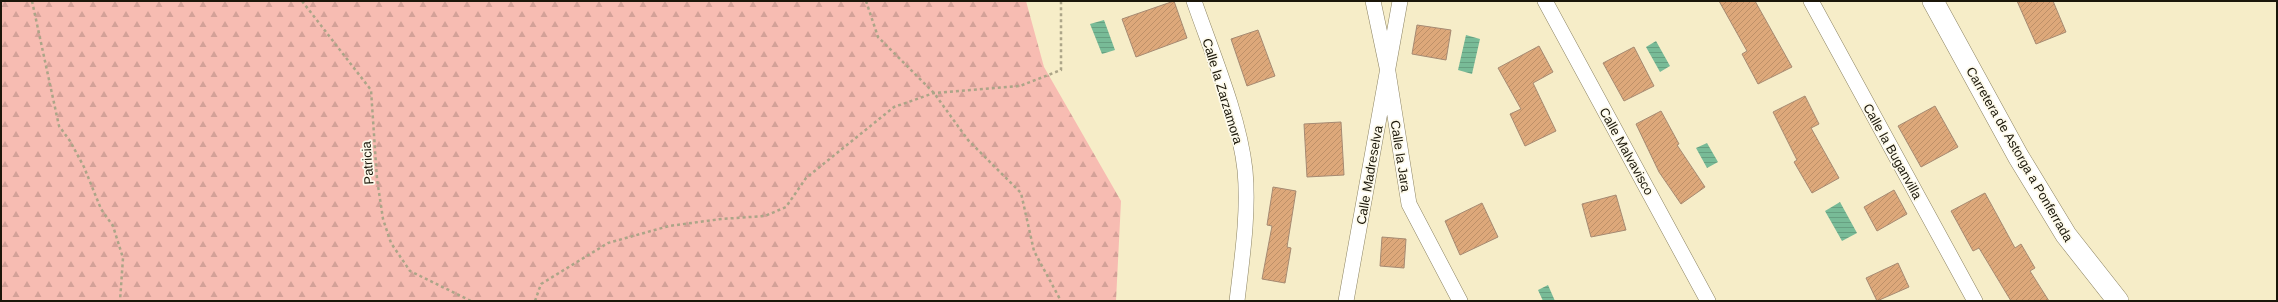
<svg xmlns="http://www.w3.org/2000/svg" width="2278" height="302" font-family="Helvetica,sans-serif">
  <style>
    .forest { fill: url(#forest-firs) }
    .water { fill: url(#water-rules) }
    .building { fill: url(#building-hatch); stroke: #a68a72 }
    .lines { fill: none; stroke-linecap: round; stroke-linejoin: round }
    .minor-casing { stroke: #8c8362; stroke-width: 16 }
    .secondary-casing { stroke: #8c8362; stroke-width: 22 }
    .path { stroke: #aca588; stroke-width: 2.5; stroke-dasharray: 3 3; stroke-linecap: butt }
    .minor { stroke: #fff; stroke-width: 15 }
    .secondary { stroke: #fff; stroke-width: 21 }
    .labels { text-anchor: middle; stroke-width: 3.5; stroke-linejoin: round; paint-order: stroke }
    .street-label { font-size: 13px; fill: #1b170a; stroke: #fdfaeb }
  </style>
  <defs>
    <pattern id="forest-firs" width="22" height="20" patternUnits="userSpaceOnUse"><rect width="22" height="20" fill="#f7bcb2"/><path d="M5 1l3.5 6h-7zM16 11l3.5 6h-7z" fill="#d3a198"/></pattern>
    <pattern id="water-rules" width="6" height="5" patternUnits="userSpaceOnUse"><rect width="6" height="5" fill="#78bb97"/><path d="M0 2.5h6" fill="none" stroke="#67a081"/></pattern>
    <pattern id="building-hatch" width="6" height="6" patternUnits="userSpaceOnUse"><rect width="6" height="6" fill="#dda87a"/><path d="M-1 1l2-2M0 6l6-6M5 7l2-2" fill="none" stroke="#bd9068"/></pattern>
  </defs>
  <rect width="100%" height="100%" fill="#f6edc8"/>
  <path class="forest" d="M1 1H1026L1044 67 1121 201 1116 301H1Z"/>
  <path class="water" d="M1104 20 1115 50 1102 54 1090 24Z
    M1466 35 1480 39 1472 74 1458 70Z
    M1656 41 1670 66 1660 72 1646 47Z
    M1707 143 1718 162 1707 168 1696 148Z
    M1840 202 1857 233 1842 241 1825 211Z
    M1548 285 1555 301H1543L1538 290Z"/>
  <path class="building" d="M1174 1 1187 38 1136 57 1122 19Z
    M1719 1H1755L1792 67 1758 84 1742 54 1747 51Z
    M2017 1H2053L2066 32 2036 44Z
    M1417 25 1451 30 1446 60 1412 54Z
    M1258 30 1275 76 1247 86 1231 39Z
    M1539 46 1553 72 1533 83 1556 131 1525 146 1510 114 1521 109 1498 68Z
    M1634 47 1654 86 1624 101 1603 63Z
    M1805 96 1819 124 1811 128 1839 178 1812 193 1794 162 1797 160 1773 112Z
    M1935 106 1958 147 1921 167 1898 126Z
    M1661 111 1679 144 1677 145 1705 187 1681 204 1659 172 1636 124Z
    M1341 122 1344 175 1307 177 1304 124Z
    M1273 187 1296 191 1287 247 1291 248 1285 283 1262 279 1272 226 1267 225Z
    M1894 190 1907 214 1877 231 1864 207Z
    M1985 193 2015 248 2021 244 2035 268 2030 271 2049 301H2011L1979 248 1973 251 1951 211Z
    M1616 195 1626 230 1591 237 1582 204Z
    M1482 203 1498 237 1460 255 1445 221Z
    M1382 237 1406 239 1404 268 1380 266Z
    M1898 263 1909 287 1877 301 1866 278Z"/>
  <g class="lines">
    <defs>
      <path id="minor" d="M1194 1C1212 53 1239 116 1245 170 1249 213 1242 258 1237 301
        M1373 1 1388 72 1409 204 1460 301
        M1545 1 1708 301
        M1811 1 1975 301
        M1346 301 1400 1"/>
      <path id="secondary" d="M1933 1 2018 156 2066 235 2118 301"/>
    </defs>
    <use href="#minor" class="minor-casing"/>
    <use href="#secondary" class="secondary-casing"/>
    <path class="path" d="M32 1 59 126 70 141 84 167 101 209 113 226 123 258 120 301
      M302 1 371 90 377 179 383 219 391 243 410 271 471 301
      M866 1 878 37 934 93 968 140 1021 193 1034 251 1061 301
      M535 301 541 284 608 243 669 226 721 219 765 216 786 207 806 178 894 107 934 93 1020 86 1061 70V1"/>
    <use href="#minor" class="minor"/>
    <use href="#secondary" class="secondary"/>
  </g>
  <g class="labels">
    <g class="street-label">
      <text transform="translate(1223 91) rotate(73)" y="5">Calle la Zarzamora</text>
      <text transform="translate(1627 151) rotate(61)" y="5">Calle Malvavisco</text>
      <text transform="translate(1893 151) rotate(61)" y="5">Calle la Buganvilla</text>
      <text transform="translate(2020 154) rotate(60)" y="5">Carretera de Astorga a Ponferrada</text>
      <text transform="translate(1401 156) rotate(81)" y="5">Calle la Jara</text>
      <text transform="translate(367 163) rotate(-94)" y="5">Patricia</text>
      <text transform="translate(1369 175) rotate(-80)" y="5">Calle Madreselva</text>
    </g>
  </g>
  <rect width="2278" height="302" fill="none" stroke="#1b170a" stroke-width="4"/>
</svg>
